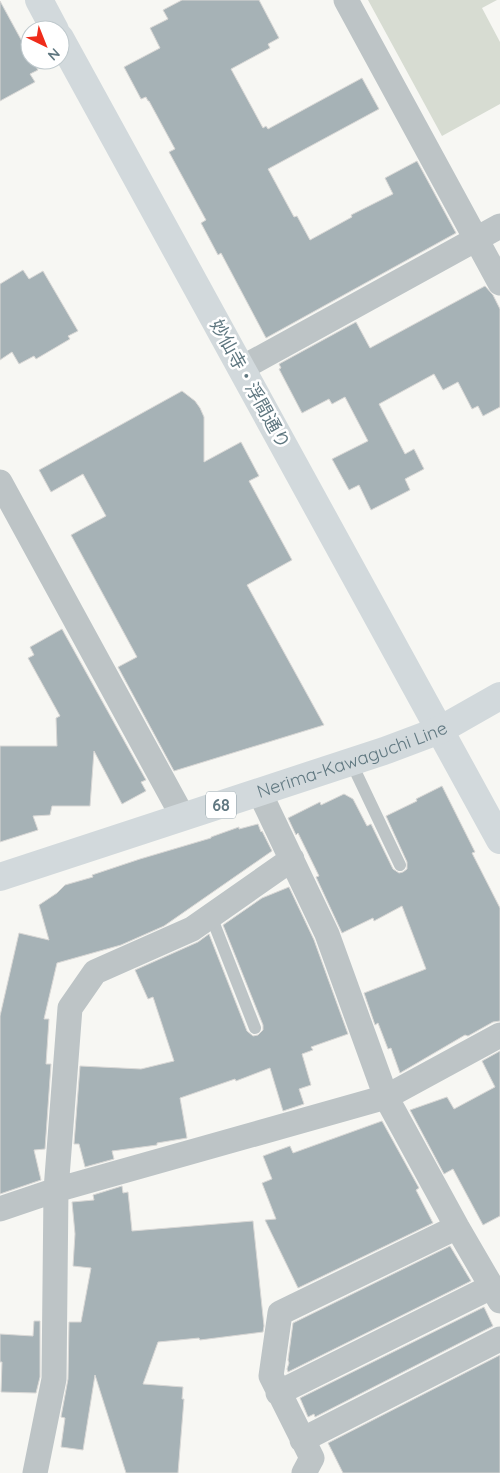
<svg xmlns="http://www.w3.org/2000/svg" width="500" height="1473" font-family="Quicksand,'Noto Sans JP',sans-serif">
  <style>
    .green { fill: #d7dcd2 }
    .building { fill: #a6b2b6; stroke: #d9d8d6 }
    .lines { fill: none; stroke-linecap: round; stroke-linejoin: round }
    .lane { stroke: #bdc4c6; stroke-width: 12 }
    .street { stroke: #bdc4c6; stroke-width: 25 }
    .secondary { stroke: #d2d9dc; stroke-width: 28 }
    .primary { stroke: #d2d9dc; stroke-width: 28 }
    .labels { text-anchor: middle; stroke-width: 5; stroke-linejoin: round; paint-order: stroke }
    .shield { fill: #fff; stroke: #90a0a7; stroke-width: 1 }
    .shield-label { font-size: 16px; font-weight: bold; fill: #607881 }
    .street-label { font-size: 18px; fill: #607881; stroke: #fff }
  </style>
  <rect width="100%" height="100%" fill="#f7f7f3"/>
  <path class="green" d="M368 0H497L482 8 500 42V104L442 136Z"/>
  <path class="building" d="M182 0H259L279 38 268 44 270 48 231 69 263 128 266 126 268 129 362 78 379 109 268 169 294 217 297 216 310 240 352 217 351 215 393 194 385 178 417 161 456 233 266 338 221 253 218 255 201 223 206 220 169 152 175 149 149 101H148L146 97 141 99 124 67 160 48 150 28 168 19 163 10Z
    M0 1 30 56V60H32L38 70 30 74 35 82 0 101Z
    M23 270 29 279 43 271 78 331 68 336 70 339 36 359 34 356 19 364 12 352 0 360V284Z
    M485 286 493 295 500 309V407L483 416 478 406 472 409 458 382 443 390 434 374 379 404 405 454 414 449 424 469 405 479 410 490 371 510 359 485 349 490 332 459 368 441 345 397 332 404 329 399 302 413 279 369 281 368 279 364 356 322 370 348Z
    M182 391 195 401 200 408 204 417V462L241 442 259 476 249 481 292 560 247 585 324 725 174 771 118 667 137 657 71 535 106 516 83 474 51 492 39 470Z
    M62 629 146 780 141 782 146 791 122 804 94 751 90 806H52L50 815 33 816 38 830 0 842V746H57L56 718 60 716 28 658 34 655 30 647Z
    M442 786 475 852 472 853 500 908V1021L493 1022 468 1036 465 1035 400 1073 391 1048 388 1049 378 1023 375 1025 364 993 426 969 402 906 374 921 373 918 342 933 316 877 319 876 298 833 296 835 288 818 320 802 321 805 344 794 353 799 367 826 371 824 393 869 399 873 403 872 407 869V862L386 816 417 801 416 799Z
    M258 824 261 832 262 831 272 851 164 926 121 945 57 963 44 1019H49L46 1064H51L45 1149 34 1150 41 1180 0 1194V1016L19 933 49 940 39 905 57 893 65 885 93 877 92 875 140 859 211 838V837L239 827V829Z
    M289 887 314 940 348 1034 311 1047 313 1050 302 1054 311 1085 299 1089 304 1104 283 1111 270 1068 236 1081 235 1079 180 1098 187 1138 157 1143V1145L112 1151 114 1159 85 1167 79 1144H74L80 1066 141 1069 174 1061 153 997 148 999 135 970 198 942 209 934 247 1031 253 1036 258 1035 263 1030V1025L223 925 262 898Z
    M500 1051V1216L483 1225 453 1169 444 1174 410 1110 447 1097 454 1109 495 1087 482 1061Z
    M382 1121 419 1188 416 1190 433 1223 298 1288 265 1220 276 1219 262 1183 272 1179 263 1156 290 1146 293 1153Z
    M122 1186 123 1193 128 1192 132 1231 253 1221 264 1326 263 1332 200 1340 199 1338 158 1342 143 1384 183 1387 182 1399H184L178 1473H126L95 1375 83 1450 61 1447 65 1418 61 1417 68 1379 69 1322H81L91 1268 73 1266 75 1234 72 1202 94 1200 93 1195Z
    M450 1246 471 1281 288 1372 287 1369 289 1363 288 1360 293 1323Z
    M484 1307 493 1326 315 1417 314 1414 308 1417 300 1398Z
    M34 1321H40V1377L36 1393 1 1392 2 1362H0V1334L33 1336Z
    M500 1355V1473H343L328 1443Z"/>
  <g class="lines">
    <path class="lane" d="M351 762 400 865
      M211 916 255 1028"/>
    <path class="street" d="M346 0 500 283
      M242 368 500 226
      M0 482 183 817
      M260 793 327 934 386 1097 457 1227 500 1301
      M0 1209 56 1190 386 1097 500 1035
      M278 1393 491 1287
      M302 1440 500 1339
      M35 1473 54 1379 56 1190 70 1008 95 972 192 929 292 859
      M304 1473 312 1458 271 1376 280 1313 457 1227"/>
    <path class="secondary" d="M39 0 55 30
      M60 38 500 840"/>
    <path class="primary" id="s1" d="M0 877 384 751 440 730 500 696"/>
  </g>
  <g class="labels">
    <rect class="shield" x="206" y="791.5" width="30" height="27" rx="4"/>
    <g class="shield-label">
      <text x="221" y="811">68</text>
    </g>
    <g class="street-label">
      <text transform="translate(250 384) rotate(61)" y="6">妙仙寺・浮間通り</text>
      <text dy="6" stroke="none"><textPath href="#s1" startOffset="371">Nerima-Kawaguchi Line</textPath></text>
    </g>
  </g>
  <g transform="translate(45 45) rotate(137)"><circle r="24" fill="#ffffff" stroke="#bfc9cd"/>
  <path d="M0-4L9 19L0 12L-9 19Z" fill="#ef2c1b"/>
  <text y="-8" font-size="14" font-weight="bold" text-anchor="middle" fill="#607881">N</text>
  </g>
</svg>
